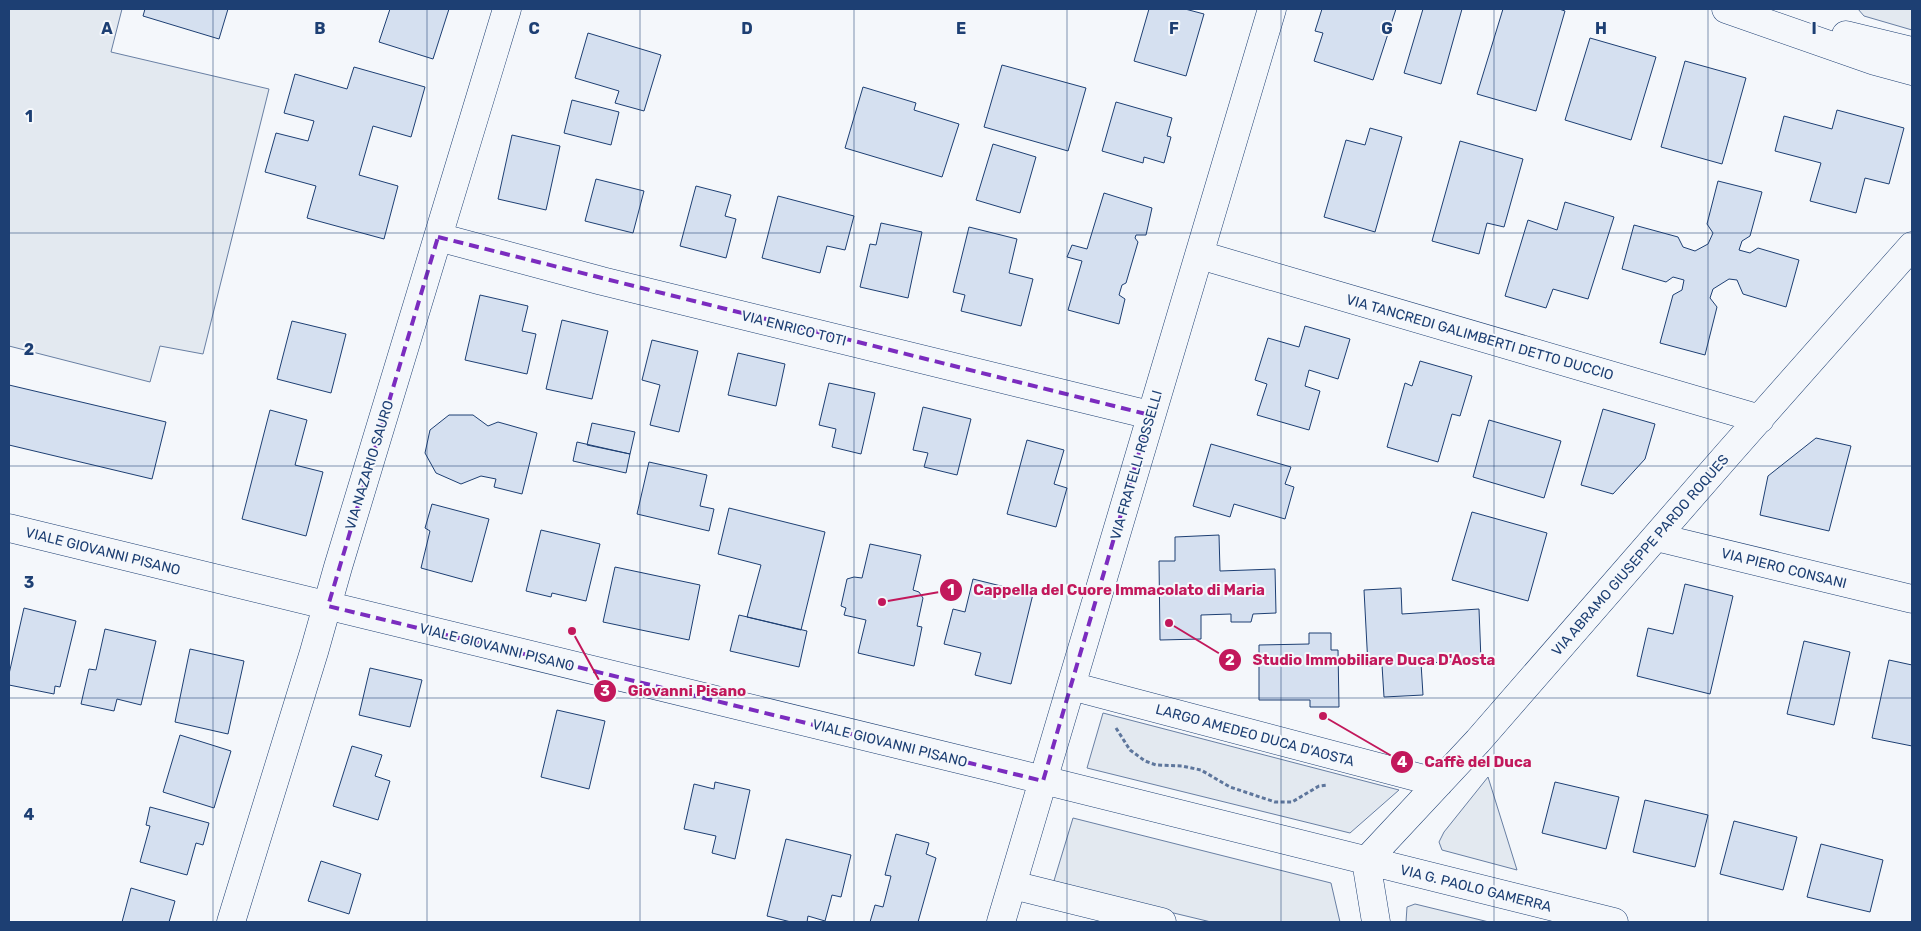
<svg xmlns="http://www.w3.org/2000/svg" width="1921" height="931" font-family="Rubik,sans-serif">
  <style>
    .green { fill: #e3e9f0; stroke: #687fa3 }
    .building { fill: #d5e0f0; stroke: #1d3f73 }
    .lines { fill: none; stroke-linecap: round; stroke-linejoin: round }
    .minor-casing { stroke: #1d3f73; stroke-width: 29 }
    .path { stroke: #5e769c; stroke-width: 3; stroke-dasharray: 4 2.5; stroke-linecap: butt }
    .minor { stroke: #f4f7fb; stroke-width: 28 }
    .marked { fill: none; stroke: #7b2cbf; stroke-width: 4; stroke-dasharray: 10 6; stroke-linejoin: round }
    .grid { fill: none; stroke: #1d3f73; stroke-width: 1; stroke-opacity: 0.55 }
    .labels { text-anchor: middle; stroke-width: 4; stroke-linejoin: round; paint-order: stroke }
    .street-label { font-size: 14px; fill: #1d3f73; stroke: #f4f7fb }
    .grid-label { font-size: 16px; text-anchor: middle; font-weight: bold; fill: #1d3f73; stroke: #f4f7fb; stroke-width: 4; stroke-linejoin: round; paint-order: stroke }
    .leader { fill: none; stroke: #c2185b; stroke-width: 2 }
    .callout-dot { fill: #c2185b; stroke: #f4f7fb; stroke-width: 2 }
    .mark-label { font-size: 15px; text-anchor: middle; font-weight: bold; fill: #fff }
    .callout-label { font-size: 15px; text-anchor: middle; font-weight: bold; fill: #c2185b; stroke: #f4f7fb; stroke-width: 4; stroke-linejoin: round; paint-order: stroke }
  </style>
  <rect width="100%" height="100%" fill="#f4f7fb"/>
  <path class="green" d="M9 9H122L111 52 269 89 203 354 160 346 150 382 9 346Z
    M1858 9H1912V30L1864 16Z
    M1103 713 1399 790 1350 833 1087 768Z
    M1488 777 1517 870 1442 850 1439 842 1444 832Z
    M1073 818 1331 883 1340 922H1211L1053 884Z
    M1415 904 1489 922H1406L1407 907Z"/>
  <path class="building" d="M145 9H228L219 39 143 16Z
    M390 9H449L433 59 379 42Z
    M1149 9H1185L1204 14 1186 76 1134 61Z
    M1322 9H1396L1373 80 1314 61 1323 33 1315 31Z
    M1423 9H1462L1441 84 1404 73Z
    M1503 9H1559L1565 11 1536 111 1477 94Z
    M588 33 661 55 644 111 615 103 619 91 575 78Z
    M1590 38 1656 57 1631 140 1565 120Z
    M1685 61 1746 78 1722 164 1661 147Z
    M1002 65 1086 88 1068 151 984 127Z
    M354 67 425 87 411 137 373 126 359 175 398 186 384 239 307 218 316 186 265 172 276 133 308 141 314 121 284 113 295 74 347 89Z
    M863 87 916 103 914 110 959 124 942 177 845 148Z
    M572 100 619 112 611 145 564 133Z
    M1116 102 1172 118 1167 136 1171 137 1164 163 1144 157 1143 163 1102 151Z
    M1837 110 1904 128 1889 184 1865 178 1856 213 1810 201 1821 163 1775 151 1784 116 1832 129Z
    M1370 128 1402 137 1375 232 1324 217 1346 140 1365 145Z
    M512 135 560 146 546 210 498 199Z
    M1460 141 1523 159 1504 227 1487 223 1479 254 1432 241Z
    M993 144 1036 157 1020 213 976 200Z
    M596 179 644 191 633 233 585 221Z
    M1718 181 1762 192 1750 236 1742 241 1739 250 1750 253 1758 248 1799 260 1786 307 1743 294 1737 280 1729 279 1713 289 1710 298 1717 307 1705 355 1660 343 1673 295 1682 290 1684 280 1673 277 1666 282 1622 269 1634 225 1678 237 1683 247 1695 251 1708 244 1713 233 1707 224Z
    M696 186 731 195 725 216 736 219 726 258 680 246Z
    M1104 193 1152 208 1146 235H1136L1135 238 1138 242 1126 283 1122 285 1119 295 1125 299 1119 324 1068 310 1082 261 1067 257 1072 245 1087 249Z
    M778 196 854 216 845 250 827 246 820 273 762 258Z
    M1565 202 1614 217 1588 299 1553 289 1546 308 1505 296 1528 220 1557 230Z
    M881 223 922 232 908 298 860 287 870 244 876 245Z
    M969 227 1017 239 1009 273 1033 279 1021 326 961 311 965 295 953 292Z
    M480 295 528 306 522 331 536 334 527 374 465 360Z
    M562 320 608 331 592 399 546 389Z
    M292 321 346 334 331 393 277 379Z
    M1305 326 1350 339 1338 379 1309 370 1305 386 1320 391 1309 430 1257 415 1267 384 1255 380 1268 338 1299 347Z
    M652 340 698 351 679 432 650 425 660 385 642 380Z
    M738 353 785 364 776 406 728 395Z
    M1420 361 1472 376 1460 416 1452 414 1438 462 1387 447 1405 383 1412 386Z
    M829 383 875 393 861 454 832 447 836 429 819 425Z
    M9 385 166 422 152 479 9 445Z
    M923 407 971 419 957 475 924 467 928 453 913 450Z
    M1603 409 1655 424 1645 459 1613 494 1581 485Z
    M270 410 307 420 295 465 323 472 306 536 242 519Z
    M449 415H473L488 426 498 422 537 433 522 494 494 487 496 479 481 476 461 484 436 473 425 453 430 430Z
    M1489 420 1561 441 1544 498 1473 477Z
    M592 423 635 432 630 454 587 445Z
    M1816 438 1851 446 1829 531 1760 515 1768 476Z
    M1027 440 1064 450 1054 484 1067 488 1056 527 1007 514Z
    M577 442 630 454 626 473 573 461Z
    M1211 444 1291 467 1285 484 1294 487 1285 519 1234 504 1230 517 1193 506Z
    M649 462 707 475 700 506 714 509 709 531 637 514Z
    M432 504 489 519 472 582 421 568 430 531 425 528Z
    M729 508 825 532 801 630 747 617 761 565 718 554Z
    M1472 512 1547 533 1528 601 1452 580Z
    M541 530 600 544 586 601 552 593 551 597 526 591Z
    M1219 535 1220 571 1275 569 1276 613 1253 614 1251 622H1231V614L1201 615V639L1160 640 1159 561H1175V537Z
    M870 544 921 555 913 590 919 592 923 598 917 626 922 627 914 666 858 653 866 620 844 615 846 608 841 606 847 579 854 577 862 578Z
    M615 567 700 585 689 640 603 622Z
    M973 579 1033 594 1011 684 975 675 981 653 944 644 953 609 965 612Z
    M1685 584 1733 596 1710 694 1637 676 1648 628 1673 634Z
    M1401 588 1402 614 1479 609 1481 661 1421 663 1423 695 1384 697 1382 665 1368 666 1364 590Z
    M24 608 76 621 60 687 55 686 54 694 9 685V674Z
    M739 615 807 631 799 667 730 651Z
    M105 629 156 641 141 705 117 699 114 711 81 704 89 669 96 670Z
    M1309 633H1331V650H1338L1339 707H1310V700H1259V645L1309 644Z
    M1804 641 1850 652 1834 725 1787 714Z
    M190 649 244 661 228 734 175 722Z
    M1889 660 1912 665V746L1872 738Z
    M370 668 422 680 410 727 359 715Z
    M557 710 605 721 589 789 541 777Z
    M180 735 231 751 214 808 163 792Z
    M352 746 382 755 375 776 390 781 378 820 333 806Z
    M715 782 750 790 735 859 712 853 716 836 684 829 694 784 714 789Z
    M1555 782 1619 797 1606 849 1542 833Z
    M1645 800 1708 815 1695 867 1633 852Z
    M150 807 209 823 203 845 196 843 187 875 140 862 150 826 146 825Z
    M1734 821 1797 837 1783 890 1720 874Z
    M896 834 929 843 926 854 936 858 918 922H870L875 905 883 907 891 876 885 875Z
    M786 839 851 855 841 897 832 895 825 921 808 916 807 922H791L767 916Z
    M1821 844 1883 860 1870 912 1807 897Z
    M321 861 361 874 349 914 308 901Z
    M131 888 175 901 169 922H122Z"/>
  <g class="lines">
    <defs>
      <path id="minor" d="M1726 9 1875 61 1912 71
        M1846 35 1912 51
        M438 237 602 281 1150 415
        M1200 255 1760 419
        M9 528 995 768 1614 922
        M1656 537 1912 599
        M1071 686 1439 783
        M1366 861 1478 741 1728 454 1912 246
        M1366 861 1376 922
        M1013 885 1162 922
        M231 922 314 652 338 567 507 9
        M1001 922 1272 9"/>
    </defs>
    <use href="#minor" class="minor-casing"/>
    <path class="path" d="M1116 728 1130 750 1145 761 1156 765 1182 766 1201 770 1230 787 1275 802H1292L1319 786 1327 785"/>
    <use href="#minor" class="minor"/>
  </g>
  <path class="marked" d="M438 237 1150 415 1043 781 328 606Z"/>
  <path class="grid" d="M213 9V922M427 9V922M640 9V922M854 9V922M1067 9V922M1281 9V922M1494 9V922M1708 9V922M9 233H1912M9 466H1912M9 698H1912"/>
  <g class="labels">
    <g class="street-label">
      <text transform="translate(794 328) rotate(14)" y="5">VIA ENRICO TOTI</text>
      <text transform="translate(1480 337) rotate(16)" y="5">VIA TANCREDI GALIMBERTI DETTO DUCCIO</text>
      <text transform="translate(369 465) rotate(-73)" y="5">VIA NAZARIO SAURO</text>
      <text transform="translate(1136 465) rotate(-74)" y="5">VIA FRATELLI ROSSELLI</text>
      <text transform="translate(103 551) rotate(14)" y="5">VIALE GIOVANNI PISANO</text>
      <text transform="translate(1640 555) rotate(-49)" y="5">VIA ABRAMO GIUSEPPE PARDO ROQUES</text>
      <text transform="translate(1784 568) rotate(14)" y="5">VIA PIERO CONSANI</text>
      <text transform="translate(497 647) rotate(14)" y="5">VIALE GIOVANNI PISANO</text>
      <text transform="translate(1255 735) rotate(15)" y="5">LARGO AMEDEO DUCA D'AOSTA</text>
      <text transform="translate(890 743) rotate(14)" y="5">VIALE GIOVANNI PISANO</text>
      <text transform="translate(1476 888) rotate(14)" y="5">VIA G. PAOLO GAMERRA</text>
    </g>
  </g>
  <g class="grid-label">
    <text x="107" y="34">A</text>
    <text x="320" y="34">B</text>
    <text x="534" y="34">C</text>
    <text x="747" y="34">D</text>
    <text x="961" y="34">E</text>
    <text x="1174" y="34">F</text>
    <text x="1387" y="34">G</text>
    <text x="1601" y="34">H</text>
    <text x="1814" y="34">I</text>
    <text x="29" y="122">1</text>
    <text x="29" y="355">2</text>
    <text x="29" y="588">3</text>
    <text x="29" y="820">4</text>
  </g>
  <path class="leader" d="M882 602L951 590M1169 623L1230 660M572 631L605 691M1323 716L1402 762"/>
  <g class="callout-dot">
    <circle cx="882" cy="602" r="5"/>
    <circle cx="1169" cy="623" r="5"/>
    <circle cx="572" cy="631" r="5"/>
    <circle cx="1323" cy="716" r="5"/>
    <circle cx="951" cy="590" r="12"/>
    <circle cx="1230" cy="660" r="12"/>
    <circle cx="605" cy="691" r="12"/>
    <circle cx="1402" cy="762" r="12"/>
  </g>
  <g class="mark-label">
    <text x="951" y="595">1</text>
    <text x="1230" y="665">2</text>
    <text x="605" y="696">3</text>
    <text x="1402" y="767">4</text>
  </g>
  <g class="callout-label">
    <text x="1119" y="595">Cappella del Cuore Immacolato di Maria</text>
    <text x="1374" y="665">Studio Immobiliare Duca D'Aosta</text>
    <text x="687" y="696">Giovanni Pisano</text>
    <text x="1478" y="767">Caffè del Duca</text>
  </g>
  <rect width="1921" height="931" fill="none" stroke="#1d3f73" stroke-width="20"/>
</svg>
